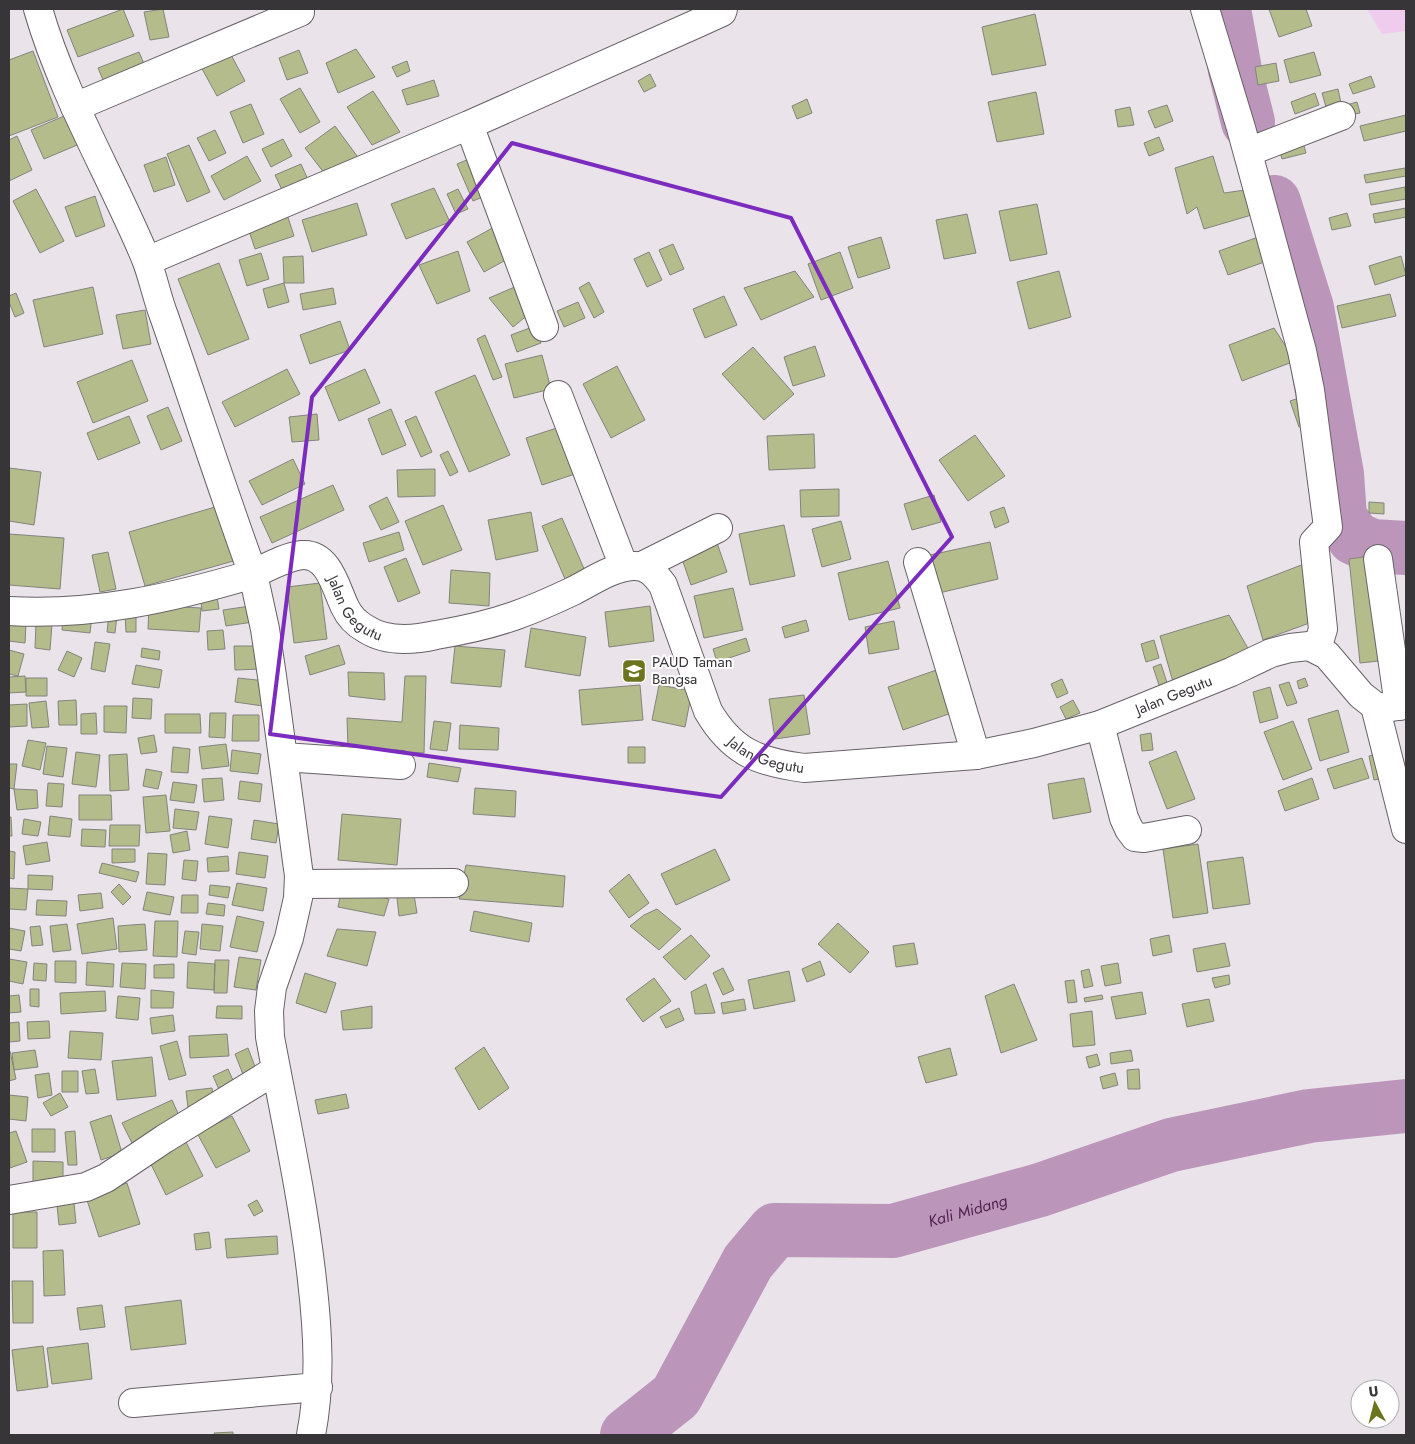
<svg xmlns="http://www.w3.org/2000/svg" width="1415" height="1444" font-family="Jost,sans-serif">
  <style>
    .green { fill: #efcbee }
    .lines { fill: none; stroke-linecap: round; stroke-linejoin: round }
    .river { stroke: #bb96ba; stroke-width: 54 }
    .building { fill: #b4bc8b; stroke: #83847c }
    .street-casing { stroke: #686167; stroke-width: 30 }
    .secondary-casing { stroke: #686167; stroke-width: 30 }
    .street { stroke: #fff; stroke-width: 28 }
    .secondary { stroke: #fff; stroke-width: 28 }
    .marked { fill: none; stroke: #7b2cbf; stroke-width: 4; stroke-linejoin: round }
    .labels { text-anchor: middle; stroke-width: 4; stroke-linejoin: round; paint-order: stroke }
    .street-label { font-size: 15px; fill: #383538; stroke: #fff }
    .poi-label { font-size: 15px; fill: #383538; stroke: #fff; text-anchor: start }
    .water-label { font-size: 16px; font-style: italic; fill: #512351; stroke: #fff }
  </style>
  <rect width="100%" height="100%" fill="#eae3ea"/>
  <path class="green" d="M1367 9H1406V31L1382 34Z"/>
  <g class="lines">
    <g class="river">
      <path d="M1224 9 1235 70 1248 122"/>
      <path d="M1274 202 1307 308 1337 474 1340 517 1354 538 1372 546 1406 548"/>
      <path id="s1" d="M627 1435 676 1396 748 1262 775 1230 893 1231 1040 1190 1171 1145 1309 1116 1406 1106"/>
    </g>
  </g>
  <path class="building" d="M123 9 134 36 78 57 67 30Z
    M163 9 169 37 150 40 144 12Z
    M1269 9H1306L1312 26 1279 37Z
    M1035 14 1046 65 992 75 982 27Z
    M356 49 375 77 338 93 326 63Z
    M299 50 308 73 287 80 279 58Z
    M33 51 58 117 9 136V60Z
    M229 51 245 81 217 96 201 67Z
    M139 52 147 71 106 87 98 68Z
    M1314 52 1321 75 1290 83 1284 60Z
    M407 61 410 71 397 77 392 67Z
    M1276 63 1279 81 1258 85 1255 67Z
    M650 74 656 86 644 92 638 81Z
    M1371 76 1375 87 1353 94 1349 84Z
    M434 80 439 96 407 105 402 90Z
    M300 88 320 122 300 133 280 99Z
    M1338 89 1341 103 1326 107 1322 93Z
    M373 91 400 132 372 145 347 107Z
    M1036 92 1044 134 997 142 988 102Z
    M1315 93 1319 105 1295 114 1291 102Z
    M807 99 812 113 797 119 792 106Z
    M1357 102 1360 113 1345 116 1343 106Z
    M251 104 264 134 243 143 230 112Z
    M1167 105 1173 121 1155 128 1148 111Z
    M1130 107 1134 125 1118 127 1115 110Z
    M69 114 82 143 44 159 31 130Z
    M1406 115V131L1364 141 1360 126Z
    M335 126 360 160 331 182 305 148Z
    M215 130 226 153 209 161 197 138Z
    M17 136 32 170 9 181V140Z
    M1159 137 1164 150 1149 156 1144 143Z
    M283 139 292 156 271 167 262 149Z
    M1302 139 1306 153 1282 159 1278 145Z
    M189 145 210 192 187 202 167 154Z
    M247 156 261 181 224 200 211 176Z
    M1213 156 1224 193 1245 190 1255 214 1204 229 1197 207 1187 214 1175 168Z
    M166 157 175 185 154 192 144 165Z
    M474 157 490 194 473 201 457 164Z
    M301 164 309 182 284 194 275 175Z
    M1405 168 1406 176 1366 183 1364 175Z
    M1405 187 1406 199 1371 205 1369 194Z
    M434 188 450 222 406 239 391 204Z
    M36 189 64 241 40 253 13 201Z
    M458 189 468 209 456 214 447 194Z
    M95 196 105 226 76 237 65 207Z
    M357 203 367 235 312 252 302 220Z
    M1037 204 1047 254 1010 261 999 211Z
    M285 208 294 236 255 249 246 222Z
    M1406 208V217L1375 223 1373 214Z
    M1347 213 1351 226 1332 230 1329 218Z
    M967 214 976 253 944 259 936 220Z
    M498 225 515 255 484 272 467 242Z
    M1261 236 1270 260 1228 275 1219 251Z
    M881 237 890 268 858 278 848 247Z
    M673 244 684 269 670 275 659 250Z
    M458 251 470 291 437 304 419 265Z
    M649 252 662 280 647 287 634 259Z
    M840 252 853 288 821 300 808 264Z
    M261 253 269 279 247 286 239 260Z
    M303 256 304 283H284L283 257Z
    M1401 256 1406 275 1375 285 1369 266Z
    M219 263 249 339 208 355 178 279Z
    M795 271 814 297 761 320 744 288Z
    M1059 271 1071 317 1029 329 1017 282Z
    M589 282 604 312 594 318 579 288Z
    M284 283 289 302 268 308 263 289Z
    M517 286 534 310 513 327 489 298Z
    M93 287 103 334 44 347 33 300Z
    M333 288 336 304 303 310 300 294Z
    M16 293 24 313 15 317 9 302V296Z
    M1390 294 1396 316 1342 328 1337 306Z
    M724 296 737 325 705 338 693 309Z
    M578 302 585 318 564 327 557 311Z
    M145 310 151 344 123 349 116 315Z
    M340 321 350 350 310 364 300 335Z
    M535 326 541 343 517 352 511 335Z
    M1274 328 1295 361 1242 381 1229 345Z
    M485 335 502 377 493 380 477 339Z
    M815 346 825 376 793 386 784 357Z
    M753 347 794 394 764 420 722 374Z
    M542 355 551 389 514 398 505 364Z
    M132 360 148 401 93 423 77 382Z
    M617 366 645 420 611 438 583 384Z
    M287 369 300 394 235 427 222 402Z
    M365 369 380 403 339 421 325 387Z
    M475 375 510 455 469 472 435 392Z
    M1302 397 1311 423 1299 427 1290 401Z
    M168 407 182 441 161 450 147 416Z
    M391 409 406 445 382 455 368 419Z
    M317 414 319 440 292 442 289 417Z
    M129 416 140 443 98 460 87 433Z
    M416 416 432 452 421 457 405 421Z
    M566 425 581 472 542 485 526 438Z
    M814 434 815 468 769 470 767 436Z
    M975 435 1005 476 968 501 939 460Z
    M448 451 458 472 450 476 440 455Z
    M293 459 305 484 262 505 249 481Z
    M9 468 41 472 34 525 9 521Z
    M435 469V496L398 497 397 470Z
    M333 485 344 510 272 543 260 517Z
    M839 489V516L801 517 800 490Z
    M934 495 941 522 912 530 904 504Z
    M387 497 399 522 381 530 369 506Z
    M1369 502 1384 503V514L1369 513Z
    M222 505 237 560 145 586 129 532Z
    M443 505 462 550 423 565 405 521Z
    M1004 507 1009 522 995 528 990 512Z
    M531 512 538 551 496 560 488 520Z
    M562 518 585 571 565 579 542 526Z
    M841 521 851 559 822 567 812 529Z
    M784 525 795 576 750 585 739 534Z
    M399 532 404 550 369 562 363 543Z
    M9 534 64 538 60 589 9 585Z
    M715 537 727 572 691 585 679 550Z
    M990 542 998 579 939 593 930 555Z
    M108 552 116 589 100 592 92 555Z
    M1377 555 1388 660 1360 663 1349 559Z
    M406 558 420 593 398 602 384 567Z
    M888 561 900 608 849 620 838 573Z
    M1309 562 1315 621 1263 640 1247 586Z
    M451 570 490 573 489 606 449 603Z
    M320 583 327 639 294 643 287 587Z
    M733 588 743 630 704 638 694 596Z
    M216 591 219 609 202 611 200 593Z
    M149 605 201 608 199 632 148 629Z
    M257 605 260 621 226 626 223 610Z
    M650 606 654 641 609 647 605 612Z
    M63 613 92 616 90 633 62 630Z
    M109 614 117 615 115 633 107 632Z
    M125 614H136V632H126Z
    M1229 615 1250 652 1173 682 1160 636Z
    M806 620 809 631 785 638 782 627Z
    M9 621 26 623 25 643 9 641Z
    M894 621 899 649 869 654 865 627Z
    M36 623 52 624 50 650 35 648Z
    M531 628 586 637 580 676 525 667Z
    M223 630 225 649 208 650 207 631Z
    M746 638 750 651 717 662 713 649Z
    M1154 640 1159 658 1146 662 1141 644Z
    M95 642 110 644 105 672 91 669Z
    M339 645 345 664 310 675 305 656Z
    M234 646H261V669L235 670Z
    M455 646 505 650 501 687 451 683Z
    M142 648 160 651 159 660 141 657Z
    M9 650 24 654 18 676 9 674Z
    M67 651 82 658 74 677 58 670Z
    M1161 664 1169 689 1161 691 1153 667Z
    M136 665 162 670 159 688 132 684Z
    M942 668 957 711 903 730 888 687Z
    M348 672 384 673 385 700 349 696Z
    M25 676 26 692 9 693V677Z
    M405 676H426L424 753 348 748 347 718 402 722Z
    M26 678H47V696H26Z
    M238 678 266 681 263 706 235 702Z
    M1305 678 1308 686 1299 689 1297 681Z
    M1062 679 1068 693 1057 698 1051 684Z
    M1289 682 1297 703 1287 706 1279 685Z
    M640 685 643 720 582 725 579 690Z
    M659 685 692 691 685 727 652 720Z
    M1270 687 1278 718 1260 723 1253 692Z
    M804 695 810 734 775 739 769 699Z
    M133 698 152 699 151 719 132 718Z
    M76 700 77 725H59L58 701Z
    M1073 700 1080 713 1066 719 1060 707Z
    M46 701 49 727 32 728 29 703Z
    M27 704V726L9 727V705Z
    M104 706H127L126 733 104 732Z
    M1338 710 1349 752 1320 761 1308 719Z
    M96 713 97 734H81V714Z
    M210 713H226L225 738 209 737Z
    M165 714H200L201 733H165Z
    M233 715H259V741H232Z
    M434 721 451 723 447 751 430 749Z
    M1293 721 1312 769 1283 780 1264 732Z
    M460 725 499 728 498 750 459 749Z
    M1151 733 1153 750 1142 751 1140 735Z
    M154 735 157 752 141 754 138 738Z
    M28 740 46 743 40 770 22 766Z
    M226 744 229 766 202 769 199 747Z
    M47 746 67 748 63 777 43 774Z
    M173 747 190 749 188 773 171 772Z
    M628 747H645V763H628Z
    M232 750 261 754 258 774 230 771Z
    M1176 751 1195 799 1167 809 1149 762Z
    M76 752 100 755 96 787 72 784Z
    M1380 753 1385 778 1374 780 1369 756Z
    M127 754 129 790 110 791 109 755Z
    M1362 758 1369 778 1334 789 1327 769Z
    M429 763 461 768 458 782 427 777Z
    M9 764H17L14 789 9 788Z
    M146 769 162 772 158 789 143 786Z
    M222 778 224 800 204 802 202 779Z
    M1084 778 1091 812 1053 819 1048 784Z
    M1312 778 1319 799 1285 811 1278 791Z
    M240 781 262 784 260 802 238 799Z
    M173 782 197 785 194 803 170 800Z
    M48 783 64 784 62 807 46 806Z
    M475 788 516 791 515 817 473 814Z
    M14 789 37 790 38 808 17 810Z
    M79 795H111L112 820H79Z
    M166 795 170 831 146 833 143 797Z
    M175 809 199 812 196 830 173 828Z
    M342 814 401 819 397 865 338 860Z
    M50 816 72 819 70 837 48 835Z
    M209 816 232 819 228 848 205 844Z
    M9 817H11L12 836H9Z
    M24 819 41 822 38 836 22 834Z
    M254 820 279 824 276 843 251 839Z
    M110 825H140L139 846H109Z
    M82 829 106 830 105 847 81 846Z
    M187 831 190 850 173 853 170 835Z
    M47 842 50 861 26 865 23 846Z
    M1198 844 1208 913 1173 918 1163 849Z
    M112 849H135V862L112 863Z
    M715 849 730 880 676 905 661 874Z
    M9 851 15 852 14 879 9 878Z
    M239 852 268 856 265 878 236 874Z
    M148 853 167 854 165 885 146 884Z
    M228 856 229 871 208 872 207 858Z
    M1243 857 1250 904 1213 909 1207 862Z
    M184 860 198 861 196 881 182 879Z
    M102 863 139 872 136 882 99 873Z
    M466 865 565 876 563 907 459 899Z
    M629 874 649 903 629 918 609 891Z
    M28 875 53 876 52 890 28 889Z
    M237 883 267 888 263 911 232 905Z
    M119 884 131 897 123 905 111 892Z
    M210 885 230 887 228 898 209 895Z
    M9 888 28 889 26 910 9 909Z
    M342 888 389 899 384 916 338 907Z
    M147 892 174 897 170 915 143 910Z
    M101 893 103 908 80 911 78 895Z
    M182 895H198V913H181Z
    M414 895 417 913 399 916 397 898Z
    M37 900 67 901 66 916 36 915Z
    M208 903 225 905 224 916 206 914Z
    M657 909 681 929 659 950 630 926 644 915Z
    M474 911 532 923 529 942 470 931Z
    M237 916 264 922 257 952 230 947Z
    M113 918 117 949 82 954 77 924Z
    M155 921H178L177 957 153 956Z
    M838 923 869 952 850 973 818 944Z
    M67 924 71 950 53 952 50 926Z
    M145 924 147 950 119 952 118 926Z
    M202 924 223 926 220 951 200 949Z
    M40 926 43 945 32 946 30 927Z
    M9 928 25 931 21 951 9 949Z
    M337 929 376 932 367 966 327 956Z
    M185 931 199 932 196 955 182 953Z
    M691 935 710 956 685 980 663 957Z
    M1169 935 1172 952 1153 956 1150 939Z
    M914 943 918 964 896 967 893 946Z
    M1225 943 1230 966 1197 972 1193 949Z
    M239 957 261 960 256 990 234 987Z
    M9 959 27 962 23 984 9 981Z
    M215 960H229L227 993H214Z
    M55 961H76V983L55 982Z
    M820 961 825 975 807 982 802 969Z
    M87 962 114 964 113 987 86 985Z
    M188 962 215 964 214 990 187 988Z
    M34 963 47 964 46 981 33 980Z
    M122 963 146 964 145 989 120 987Z
    M1118 963 1121 983 1105 986 1101 966Z
    M174 964V978H154V965Z
    M723 968 734 990 723 995 713 973Z
    M1089 969 1093 986 1084 988 1081 971Z
    M789 971 795 1001 754 1009 748 980Z
    M305 973 336 983 326 1013 296 1003Z
    M1229 975 1230 984 1215 988 1212 978Z
    M654 978 671 1001 643 1022 626 999Z
    M1074 980 1077 1002 1068 1003 1065 981Z
    M706 984 715 1013 695 1014 691 992Z
    M1014 984 1037 1040 1001 1053 985 996Z
    M30 989H39V1007L30 1006Z
    M151 990 174 992 173 1008H151Z
    M105 991 106 1011 61 1014 60 993Z
    M1142 992 1146 1014 1116 1019 1111 997Z
    M19 995 21 1012 9 1013V996Z
    M1102 995 1103 999 1085 1002 1084 998Z
    M118 996 140 998 138 1020 116 1018Z
    M744 999 746 1010 723 1014 721 1003Z
    M1209 999 1214 1021 1187 1027 1182 1004Z
    M217 1006H242V1019L216 1018Z
    M372 1006V1028L343 1030 341 1011Z
    M679 1008 684 1020 666 1028 660 1017Z
    M1092 1011 1095 1045 1073 1047 1070 1014Z
    M173 1015 175 1031 152 1034 150 1018Z
    M49 1021 50 1038 28 1039 27 1022Z
    M19 1022 20 1041 9 1042V1023Z
    M70 1031 103 1033 101 1060 68 1058Z
    M227 1034 229 1056 190 1058 189 1036Z
    M177 1041 186 1075 169 1080 160 1046Z
    M484 1047 509 1088 479 1110 455 1068Z
    M248 1048 257 1072 244 1077 235 1054Z
    M950 1048 957 1075 926 1083 918 1057Z
    M35 1050 38 1067 14 1070 12 1053Z
    M1131 1050 1133 1061 1111 1064 1110 1053Z
    M10 1051 16 1079 9 1081V1052Z
    M1097 1054 1100 1065 1089 1068 1086 1057Z
    M152 1057 156 1096 117 1100 112 1061Z
    M95 1069 99 1093 86 1094 82 1071Z
    M228 1069 236 1087 221 1094 213 1076Z
    M1139 1069 1140 1089H1128L1127 1070Z
    M62 1071H78V1092H62Z
    M49 1073 52 1095 38 1098 35 1075Z
    M1115 1073 1118 1085 1103 1089 1100 1077Z
    M212 1088 214 1105 188 1108 186 1091Z
    M60 1093 68 1107 51 1116 43 1103Z
    M346 1094 349 1108 318 1114 315 1100Z
    M9 1095 28 1097 26 1121 9 1119Z
    M172 1100 181 1120 132 1143 122 1123Z
    M111 1115 122 1153 101 1160 90 1122Z
    M232 1116 250 1151 216 1168 197 1133Z
    M32 1129H55V1152H32Z
    M16 1131 27 1162 10 1168 9 1133Z
    M75 1131 77 1165H68L65 1132Z
    M183 1136 203 1176 166 1195 146 1154Z
    M33 1161 63 1162V1187H33Z
    M127 1183 140 1224 99 1237 86 1197Z
    M73 1193 76 1223 59 1225 56 1195Z
    M257 1200 263 1211 254 1216 248 1205Z
    M13 1212H37V1248H13Z
    M209 1232 211 1248 196 1250 194 1234Z
    M277 1236 278 1254 227 1258 225 1239Z
    M63 1250 65 1295 44 1296 43 1251Z
    M12 1281H33V1323H13Z
    M181 1300 186 1344 131 1350 125 1307Z
    M102 1305 105 1327 80 1330 77 1308Z
    M88 1343 92 1379 52 1384 47 1348Z
    M43 1346 48 1387 17 1391 12 1350Z
    M233 1432V1435H215L214 1433Z"/>
  <g class="lines">
    <defs>
      <path id="street" d="M1205 9 1241 128 1302 351 1310 390 1328 527 1314 542 1323 629 1317 649
        M75 107 300 12
        M469 125 698 23 722 12 723 9
        M1248 152 1341 116
        M147 261 469 125 544 327
        M558 395 624 567
        M1378 559 1399 706
        M918 562 976 755
        M642 566 718 528
        M9 611C92 616 173 598 253 574L265 629 272 676 299 876 298 898 289 938 272 987 269 1011 270 1037C285 1118 303 1198 312 1280 318 1332 321 1384 311 1435
        M1375 706 1406 829
        M1100 725 1124 818 1129 829 1135 837 1144 838 1187 830
        M284 757 401 765
        M299 884 454 883
        M9 1200 86 1187 106 1178 164 1139 276 1070
        M133 1403 318 1387"/>
      <g id="secondary">
        <path id="s2" d="M38 9C63 96 111 175 146 259 153 277 157 298 164 316 194 402 222 489 253 574 268 567 285 557 302 555 329 553 336 589 345 607 349 616 357 624 366 629 386 642 414 640 436 635 460 631 491 624 514 616 534 609 554 600 573 591 591 582 612 567 633 566 647 565 655 574 663 585L708 711C732 752 758 762 804 768L976 755 1034 743 1100 725 1231 672 1271 653 1290 648 1309 646 1327 655 1361 695 1375 706 1384 708 1406 705"/>
      </g>
    </defs>
    <use href="#street" class="street-casing"/>
    <use href="#secondary" class="secondary-casing"/>
    <use href="#street" class="street"/>
    <use href="#secondary" class="secondary"/>
  </g>
  <path class="marked" d="M512 143 791 218 952 537 721 797 270 734 312 397Z"/>
  <defs>
    <symbol id="school-square" viewBox="-11 -11 22 22"><rect x="-9" y="-9" width="18" height="18" rx="4" fill="#6c751e" stroke="#fff"/><path d="M0-5L7-2L0 1L-7-2ZM-4 1L0 2.5L4 1V4Q0 6-4 4Z" fill="#fff"/></symbol>
  </defs>
  <g fill-rule="evenodd">
    <use href="#school-square" x="620" y="657" width="28" height="28"/>
  </g>
  <g class="labels">
    <g class="street-label">
      <text dy="5" stroke="none"><textPath href="#s2" startOffset="738">Jalan Gegutu</textPath></text>
      <text dy="5" stroke="none"><textPath href="#s2" startOffset="1711">Jalan Gegutu</textPath></text>
      <text dy="5" stroke="none"><textPath href="#s2" startOffset="1291">Jalan Gegutu</textPath></text>
    </g>
    <g class="poi-label">
      <text x="652" y="667">PAUD Taman<tspan x="652" dy="17">Bangsa</tspan></text>
    </g>
    <g class="water-label">
      <text dy="6" stroke="none"><textPath href="#s1" startOffset="452">Kali Midang</textPath></text>
    </g>
  </g>
  <rect width="1415" height="1444" fill="none" stroke="#383538" stroke-width="20"/>
  <g transform="translate(1375 1404) rotate(353)"><circle r="24" fill="#ffffff" stroke="#afaeaf"/>
  <path d="M0-4L9 19L0 12L-9 19Z" fill="#6c751e"/>
  <text y="-8" font-size="14" font-weight="bold" text-anchor="middle" fill="#383538">U</text>
  </g>
</svg>
